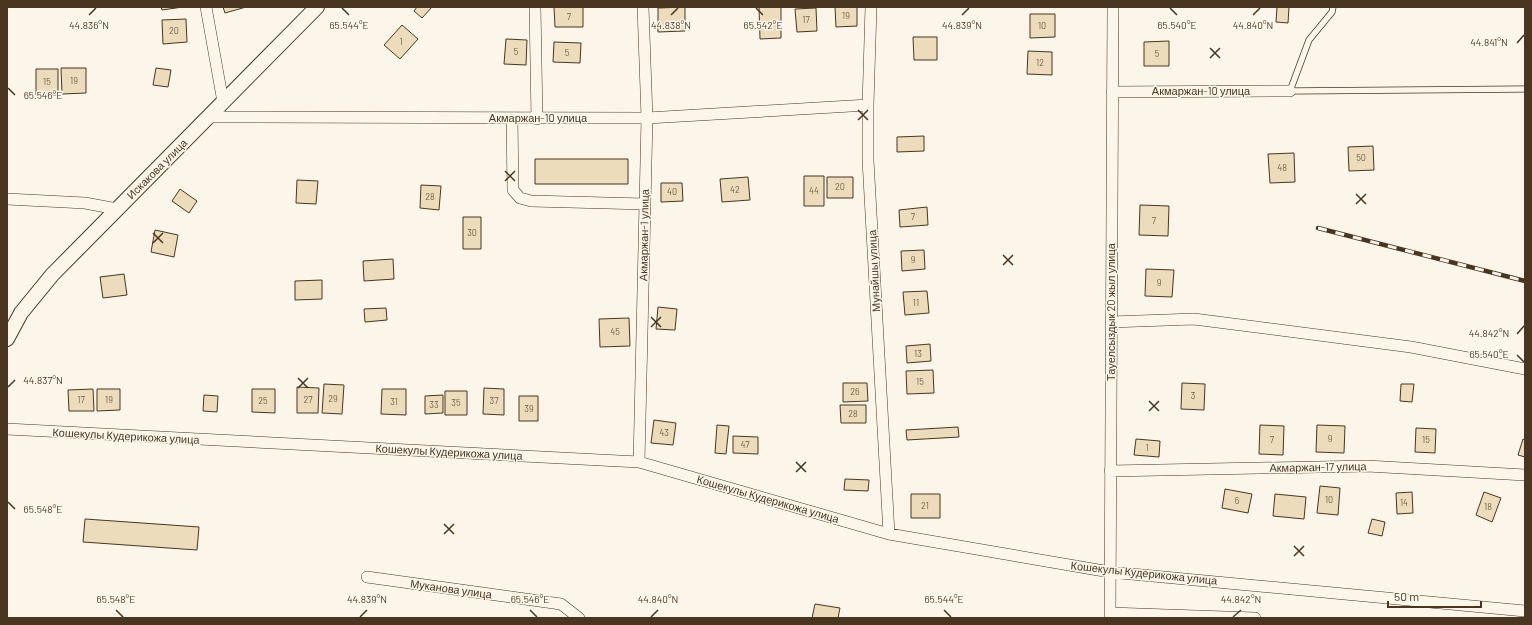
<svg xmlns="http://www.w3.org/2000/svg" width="1532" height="625" font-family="Barlow,sans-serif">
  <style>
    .building { fill: #ecdcbc; stroke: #4a3520 }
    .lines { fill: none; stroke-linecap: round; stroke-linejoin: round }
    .service-casing { stroke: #4a3520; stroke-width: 7 }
    .minor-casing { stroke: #4a3520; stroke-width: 12 }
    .tertiary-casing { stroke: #4a3520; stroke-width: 16 }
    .service { stroke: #fbf6e9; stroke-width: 5.5 }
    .minor { stroke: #fbf6e9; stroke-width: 11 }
    .tertiary { stroke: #fbf6e9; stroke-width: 14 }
    .rail-casing { stroke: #4a3520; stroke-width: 4.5 }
    .rail { stroke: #fbf6e9; stroke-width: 3; stroke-dasharray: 9; stroke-linecap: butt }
    .ticks { fill: none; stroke: #4a3520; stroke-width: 1.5 }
    .labels { text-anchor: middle; stroke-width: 3; stroke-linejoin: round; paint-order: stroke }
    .number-label { font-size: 9px; fill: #725f47 }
    .street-label { font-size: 11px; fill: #4a3520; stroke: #fbf6e9 }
    .ticks-label { font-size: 10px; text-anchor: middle; fill: #4a3520; stroke: #fbf6e9; stroke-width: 3; stroke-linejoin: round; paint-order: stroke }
  </style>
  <rect width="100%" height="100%" fill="#fbf6e9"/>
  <path class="building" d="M161 7H183L162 10Z
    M223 7H246L225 13Z
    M417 7H432L422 18 414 11Z
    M554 7H583V27H555Z
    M685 7V31L658 32V8Z
    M759 7H781V38L760 39Z
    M835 7H857V26L836 27Z
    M1277 7H1289L1288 23 1276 22Z
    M816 8 817 31 797 32 795 9Z
    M1030 14H1055V37L1030 38Z
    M186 19 187 42 163 44 162 20Z
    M402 25 418 39 400 59 384 45Z
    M913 37H937V60H914Z
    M506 39 527 40 526 65 504 64Z
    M1169 41V66H1144V42Z
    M554 42 581 43 580 63 553 62Z
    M1028 51 1052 52V75L1027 74Z
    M61 68H86V93L62 94Z
    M156 68 171 70 168 87 153 85Z
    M36 69H58V95H36Z
    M924 136V151L897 152V137Z
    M1373 146 1374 170 1349 171 1348 147Z
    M1294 153 1295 182 1270 183 1268 154Z
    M535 159H628V184H535Z
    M804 176H824V206H804Z
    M748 177 750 200 722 202 720 179Z
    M827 177H853V198H827Z
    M297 180 318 181 316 204 296 203Z
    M661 183H682L683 201 661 202Z
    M421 185 441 186 439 210 420 208Z
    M180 189 197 201 189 213 172 201Z
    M1140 205 1169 206 1168 236 1139 235Z
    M927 207 928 225 900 227 899 210Z
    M463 217H481V249H463Z
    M155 230 178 235 174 257 151 252Z
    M924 250 925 269 902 271 901 251Z
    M393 259 394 279 364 281 363 261Z
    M1146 269 1174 270 1172 297 1145 296Z
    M124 274 127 295 103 298 100 277Z
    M322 280V299L295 300V281Z
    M927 291 929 313 905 315 903 292Z
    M658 307 677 309 675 330 656 329Z
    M386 308 387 320 365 322 364 309Z
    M629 318 630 346 600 347 599 319Z
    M930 344 931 361 907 363 906 346Z
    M933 370 934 393 907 394 906 371Z
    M843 383H867L868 401 843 402Z
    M1182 383 1205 384 1204 410 1181 409Z
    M324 384 344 385 342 414 322 413Z
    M1401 384H1414L1412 402 1400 401Z
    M297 387 319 388 318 413H297Z
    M484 388 504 389V415L483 414Z
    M93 389 94 411H69L68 390Z
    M97 389H120V410L97 411Z
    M252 389H275V413L252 412Z
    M382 389H406V415L381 414Z
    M445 391H467V415H445Z
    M204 395 218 396 217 412 203 411Z
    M443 395V413L425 414V396Z
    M519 396H538V421H519Z
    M840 405H866V423H841Z
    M654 420 676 423 673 445 651 443Z
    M717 425 729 426 726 454 715 453Z
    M1260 425 1284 426 1283 455 1259 454Z
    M1317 425 1345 426 1344 453 1316 452Z
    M958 427 959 437 907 440 906 430Z
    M1416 428 1436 429 1435 453 1415 452Z
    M733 436 758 437V454L733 453Z
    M1136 439 1160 441 1159 457 1134 455Z
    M1523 439 1525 440V457L1518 455Z
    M845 479 869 480 868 491 844 490Z
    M1320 486 1340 488 1338 515 1317 513Z
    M1225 489 1252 494 1248 513 1222 508Z
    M1412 492 1413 513 1397 514 1396 493Z
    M1484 492 1501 498 1492 522 1476 515Z
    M911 494H940V518H911Z
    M1275 494 1306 497 1304 519 1273 516Z
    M85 519 199 527 197 550 83 542Z
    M1372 519 1385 522 1382 536 1368 533Z
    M815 604 840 608 838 618H812Z"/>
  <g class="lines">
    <defs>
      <path id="service" d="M1333 7 1332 12 1309 40 1290 91 1525 89"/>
      <path id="minor" d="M206 7 223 102
        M535 7 537 119
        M871 7 868 105V160L889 534
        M1112 92 1290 91
        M209 117 647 118 868 105
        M512 118 513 190 520 198 531 201 645 204
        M7 199 85 203 117 209
        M1111 322 1194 319 1411 347 1525 369
        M7 429 639 462 889 534 1110 572 1525 611
        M639 462 647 118 643 7
        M1110 471 1367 466 1525 475
        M367 577 561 604 579 618
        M1110 613 1255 618
        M1110 618 1113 7"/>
      <path id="tertiary" d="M7 339 21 313 52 275 317 7"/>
    </defs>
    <use href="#service" class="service-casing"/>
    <use href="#minor" class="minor-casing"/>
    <use href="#tertiary" class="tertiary-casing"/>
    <use href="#service" class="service"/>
    <use href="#minor" class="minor"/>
    <use href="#tertiary" class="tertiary"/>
    <defs>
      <path id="rail" d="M1318 228 1525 281"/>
    </defs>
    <use href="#rail" class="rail-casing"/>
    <use href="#rail" class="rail"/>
  </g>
  <path class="ticks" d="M342 8 349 15M756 8 763 15M1170 8 1177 15M89 15 96 8M671 15 678 8M962 15 969 8M1253 15 1260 8M1517 43 1524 35M1210 48 1220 58M1210 58 1220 48M8 88 15 95M858 110 868 120M858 120 868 110M505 171 515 181M505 181 515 171M1356 194 1366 204M1356 204 1366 194M153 233 163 243M153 243 163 233M1003 255 1013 265M1003 265 1013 255M651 317 661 327M651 327 661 317M1517 334 1524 326M1517 355 1524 362M298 378 308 388M8 387 15 380M298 388 308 378M1149 401 1159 411M1149 411 1159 401M796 462 806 472M796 472 806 462M8 502 15 509M444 524 454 534M444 534 454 524M1294 546 1304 556M1294 556 1304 546M116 610 123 617M530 610 537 617M944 610 951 617M360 617 367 610M651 617 658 610M1233 617 1241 610"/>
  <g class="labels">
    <g class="number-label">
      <text x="846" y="19">19</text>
      <text x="569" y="20">7</text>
      <text x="806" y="23">17</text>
      <text x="1042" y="29">10</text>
      <text x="174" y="34">20</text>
      <text x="401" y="45">1</text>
      <text x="516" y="55">5</text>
      <text x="567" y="56">5</text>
      <text x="1157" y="57">5</text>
      <text x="1040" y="66">12</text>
      <text x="74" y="84">19</text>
      <text x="47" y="85">15</text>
      <text x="1361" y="161">50</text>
      <text x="1282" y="171">48</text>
      <text x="840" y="190">20</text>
      <text x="735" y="193">42</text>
      <text x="814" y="194">44</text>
      <text x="672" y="195">40</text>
      <text x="430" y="200">28</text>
      <text x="913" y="220">7</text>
      <text x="1154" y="224">7</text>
      <text x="472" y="236">30</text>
      <text x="913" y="263">9</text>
      <text x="1159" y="286">9</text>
      <text x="916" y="306">11</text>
      <text x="615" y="335">45</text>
      <text x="918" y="357">13</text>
      <text x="920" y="385">15</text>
      <text x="855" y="395">26</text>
      <text x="1193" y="399">3</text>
      <text x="333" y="402">29</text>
      <text x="81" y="403">17</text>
      <text x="109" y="403">19</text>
      <text x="308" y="403">27</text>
      <text x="263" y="404">25</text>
      <text x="494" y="404">37</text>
      <text x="394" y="405">31</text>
      <text x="456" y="406">35</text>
      <text x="434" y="408">33</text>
      <text x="529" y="412">39</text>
      <text x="853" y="417">28</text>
      <text x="664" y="436">43</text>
      <text x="1330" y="442">9</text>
      <text x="1272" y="443">7</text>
      <text x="1426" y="443">15</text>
      <text x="745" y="448">47</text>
      <text x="1147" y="451">1</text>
      <text x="1329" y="503">10</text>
      <text x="1237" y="504">6</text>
      <text x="1404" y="506">14</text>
      <text x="925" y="509">21</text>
      <text x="1488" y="510">18</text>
    </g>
    <g class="street-label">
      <text x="1201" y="95">Акмаржан-10 улица</text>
      <text x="538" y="122">Акмаржан-10 улица</text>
      <text transform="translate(157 169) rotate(-45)" y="4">Искакова улица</text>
      <text transform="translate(644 235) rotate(-89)" y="4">Акмаржан-1 улица</text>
      <text transform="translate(874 271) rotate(-93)" y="4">Мунайшы улица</text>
      <text transform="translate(1111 312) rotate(-90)" y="4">Тауелсыздык 20 жыл улица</text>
      <text transform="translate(126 436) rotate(3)" y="4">Кошекулы Кудерикожа улица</text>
      <text transform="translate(449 452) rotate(3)" y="4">Кошекулы Кудерикожа улица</text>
      <text transform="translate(1318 467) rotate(-1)" y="4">Акмаржан-17 улица</text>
      <text transform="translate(768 499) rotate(16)" y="4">Кошекулы Кудерикожа улица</text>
      <text transform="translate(1144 573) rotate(6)" y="4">Кошекулы Кудерикожа улица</text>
      <text transform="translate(451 589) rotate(8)" y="4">Муканова улица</text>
    </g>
  </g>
  <g class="ticks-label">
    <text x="89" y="29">44.836°N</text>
    <text x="349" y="29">65.544°E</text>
    <text x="671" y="29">44.838°N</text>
    <text x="763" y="29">65.542°E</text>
    <text x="962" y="29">44.839°N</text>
    <text x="1177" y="29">65.540°E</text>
    <text x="1253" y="29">44.840°N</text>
    <text x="1489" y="46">44.841°N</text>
    <text x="43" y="99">65.546°E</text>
    <text x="1489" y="337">44.842°N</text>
    <text x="1489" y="358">65.540°E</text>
    <text x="43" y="384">44.837°N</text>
    <text x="43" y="513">65.548°E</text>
    <text x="658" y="603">44.840°N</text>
    <text x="1241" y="603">44.842°N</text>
    <text x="116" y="603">65.548°E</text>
    <text x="367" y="603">44.839°N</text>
    <text x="530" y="603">65.546°E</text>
    <text x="944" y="603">65.544°E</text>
  </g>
  <rect width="1532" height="625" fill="none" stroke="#4a3520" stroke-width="16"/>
  <path d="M1388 601v6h93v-6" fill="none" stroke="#4a3520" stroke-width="2"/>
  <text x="1394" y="601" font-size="12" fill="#4a3520" stroke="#fbf6e9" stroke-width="3" paint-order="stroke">50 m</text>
</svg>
